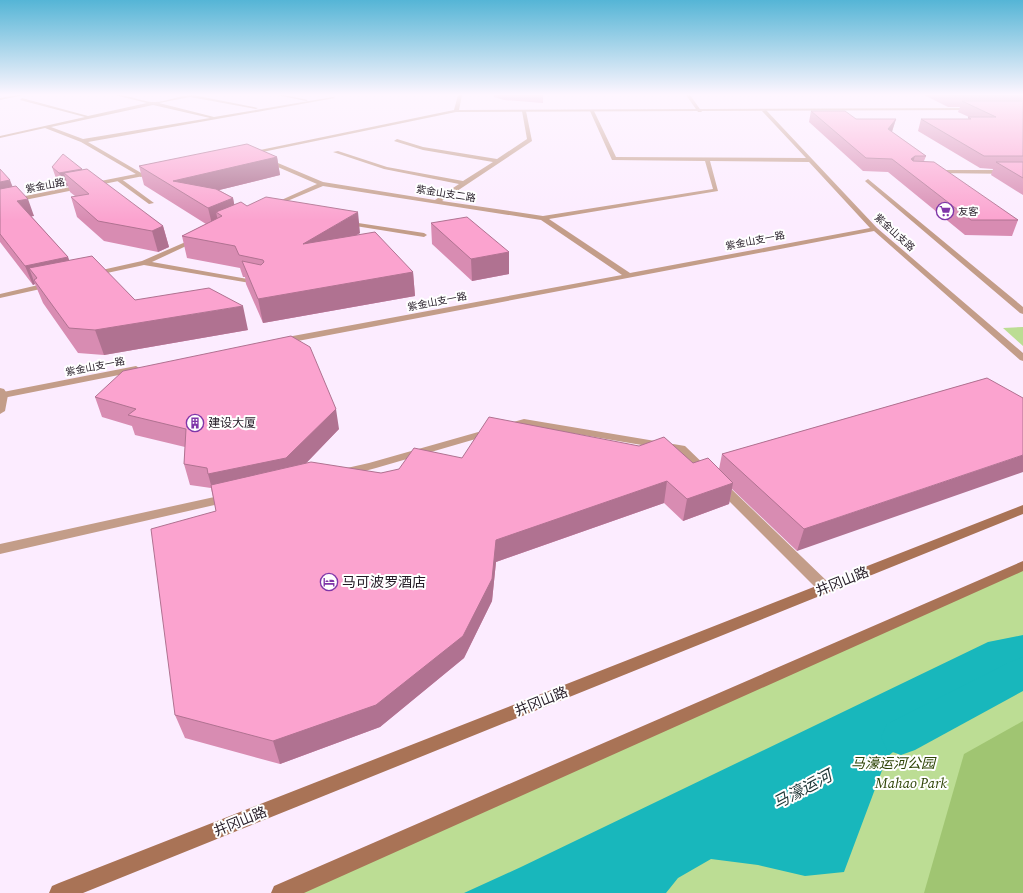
<svg xmlns="http://www.w3.org/2000/svg" width="1023" height="893" font-family="'Source Serif 4','Noto Sans SC',serif">
  <style>
    .green { fill: #bcdd94 }
    .forest { fill: #a0c572 }
    .water { fill: #18b7bc }
    .lines { fill: none; stroke-linecap: round; stroke-linejoin: round }
    .canal { fill: #18b7bc; fill-rule: evenodd }
    .minor { fill: #c39d89; fill-rule: evenodd }
    .tertiary { fill: #c39d89; fill-rule: evenodd }
    .secondary { fill: #a97356; fill-rule: evenodd }
    .wall { fill: #d88cb2 }
    .shaded-wall { fill: #b07291 }
    .building { fill: #fba3cf; stroke: #b07291 }
    .labels { text-anchor: middle; stroke-width: 4; stroke-linejoin: round; paint-order: stroke }
    .far-street-label { font-size: 10px; fill: #241b26; stroke: #fff }
    .far-poi-label { font-size: 10px; fill: #241b26; stroke: #fff; text-anchor: start }
    .poi-label { font-size: 12px; fill: #241b26; stroke: #fff; text-anchor: start }
    .near-street-label { font-size: 14px; fill: #241b26; stroke: #fff }
    .near-poi-label { font-size: 14px; fill: #241b26; stroke: #fff; text-anchor: start }
    .near-park-label { font-size: 14px; font-style: italic; fill: #2d4305; stroke: #fff }
    .near-water-label { font-size: 16px; font-style: italic; fill: #223a3a; stroke: #fff }
  </style>
  <rect width="100%" height="100%" fill="#fcecff"/>
  <path class="green" d="M1023 327V346L1003 328Z
    M1023 564V893H280Z"/>
  <path class="forest" d="M1023 721V893H924L964 754Z"/>
  <path class="water" d="M1023 635V677L1016 676 931 721 887 757 844 872 805 876 758 865 711 859 678 878 666 893H464L521 867 988 642Z"/>
  <g class="lines">
    <path class="canal" d="M1023 657V691L915 750 901 755 887 750 881 737 887 724 1010 662Z"/>
    <path class="minor" d="M115 95C127 94 140 101 152 102 165 103 179 95 193 95L258 108 256 109 190 97 159 103 214 117 333 97 335 98 88 142 143 174V176L141 177 81 142 45 128 0 138V136L85 117 20 100 22 98 88 116 147 103ZM153 105 210 118 83 139 51 127Z
      M277 95H284L308 100 306 101Z
      M686 95H690L702 112H698Z
      M524 110 526 111 532 141 442 201 543 216 713 189 705 161 612 160 590 111 592 110 594 111 616 157 806 158 762 111 766 110 877 228 1023 353V361L1020 360 874 231 282 344 279 343 278 341 279 339 282 338 622 275 541 220 323 186 273 207 268 206 317 184 264 161V159L266 158 323 182 435 200 459 184 384 169 333 152 338 151 387 167 463 181 493 162 423 150 394 141 397 139 423 147 497 159 527 139 522 111ZM710 161 809 162 870 228 630 273 549 219 718 191Z
      M936 170H1023V174L934 173 933 172Z
      M116 178H120L154 203 149 204 116 180Z
      M868 179 1023 307V314L1020 313 866 182 865 181Z
      M345 221 424 233 427 235 424 237 343 224V222Z
      M197 237 199 238V240L152 262 259 281 263 283 262 285 144 265 93 276 89 274 93 272 142 261Z
      M51 282 55 284 54 286 0 298V294Z
      M136 366 141 369 139 371 3 398 0 397V393L3 392Z
      M524 419 685 446 712 472 710 474H702L677 451 524 425 376 468 342 477 338 476 336 473 338 470 369 463Z
      M720 481 724 482 830 584 832 588 830 592 825 593 820 592 716 488 714 485 716 482Z
      M228 494 232 495 234 498 232 501 0 554V544Z"/>
    <path class="tertiary" d="M17 95H24L0 100V98Z
      M458 95H462L459 110 972 108 974 109 972 110 456 112 248 155 245 153 454 110Z
      M156 170 159 172 158 173 0 205V201Z
      M0 388 4 389 8 395 5 411 0 414Z"/>
    <path class="secondary" d="M1023 505V514L83 893H49L52 886 59 883Z
      M1023 561V571L304 893H271L274 886Z"/>
  </g>
  <path class="wall" d="M494 95H543V103L504 100 494 97Z
    M924 95H1023V195L991 175 993 169 980 168 918 131 921 119H968V117H969L958 112 960 107H948Z
    M811 111 856 119H896L892 132 926 156 924 161 1018 220 1012 236 965 235 888 172 863 171 809 122Z
    M277 157 280 175 219 190 233 198 234 205 247 206 360 233 356 235 413 272 415 296 263 323 246 284 245 277H243L240 268 187 258 182 236 206 224 144 185 139 166Z
    M52 167 82 170 163 226 169 247 158 252 104 241 77 217 71 197 75 196 70 192 68 186 64 187 57 181Z
    M0 169 34 216H31L68 257 69 260 135 300 248 330 104 355 78 353 43 303 35 284 33 285 0 242Z
    M431 223 509 252V274L472 281 432 244Z
    M987 378 797 551 732 489 729 504 683 521 664 503 496 562 492 601 464 658 380 727 280 764 185 738 175 715 216 511 211 488 190 485 184 464 185 447 135 435 132 426 102 417 95 397 339 429 305 464 381 473 462 458 693 463 719 469 722 454Z"/>
  <path class="shaded-wall" d="M896 119 892 131 885 141 888 129Z
    M915 156 911 169 908 172 911 159Z
    M277 157 280 175 191 197 173 181Z
    M82 169 86 182 64 173 68 186 64 187 59 173Z
    M10 180 16 196 0 199V182Z
    M233 198 237 218 222 216 216 212 219 226 213 228 208 208Z
    M28 199 34 216 23 218 17 201Z
    M358 212 360 233 306 266 303 244Z
    M163 226 169 247 158 252 152 231Z
    M509 252V274L472 281 471 259Z
    M68 257 74 275 37 278 29 268 35 284 33 285 25 266Z
    M413 272 415 296 263 323 258 299Z
    M243 306 248 330 104 355 95 330Z
    M336 409 339 429 291 479 214 496 208 474Z
    M1023 455V472L797 551 804 529Z
    M667 481 664 503 496 562 492 601 464 658 380 727 280 764 273 741 496 540Z
    M733 483 729 504 683 521 687 499Z"/>
  <path class="building" d="M948 95H1023V96H952Z
    M962 101H1023V156H984L921 119H971L968 117H996Z
    M811 111H845L856 119H896L888 129 926 156H915L911 159 913 161 934 162 1018 220H971L892 159 866 158Z
    M247 144 277 157 173 181 216 189 233 198 208 208 139 166Z
    M63 154 82 169 59 173 52 167Z
    M996 162H1023V178Z
    M0 169 10 180 0 182Z
    M87 169 163 226 152 231 98 221 71 197 89 194 64 173Z
    M16 186 28 199 17 201 68 257 25 266 0 234V189Z
    M266 197 358 212 303 244 375 232 413 272 258 299 242 261 261 265 264 262 263 260 239 255 235 246 182 236 222 216 216 212 241 202 247 206Z
    M467 217 509 252 471 259 431 223Z
    M92 256 135 300 209 288 243 306 95 330 69 328 34 280 37 278 29 268Z
    M291 336 310 347 336 409 286 458 208 474 207 468 184 464 186 429 128 415 136 409 95 397 123 371Z
    M987 378 1023 398V455L804 529 722 454Z
    M489 417 639 446 664 437 693 463 708 458 733 483 687 499 667 481 496 540 492 579 463 636 376 705 273 741 175 715 151 529 216 511 211 485 311 462 381 473 399 469 414 448 462 458Z"/>
  <linearGradient id="sky" x2="0" y2="1"><stop stop-color="#55b5d6"/><stop offset="0.43" stop-color="#fef6ff"/><stop offset="1" stop-color="#fef6ff" stop-opacity="0"/></linearGradient>
  <rect width="1023" height="220" fill="url(#sky)"/>
  <defs>
    <symbol id="supermarket-ring" viewBox="-11 -11 22 22"><circle r="9.5" fill="#fff" stroke="#7f36a8" stroke-width="1.5"/><path d="M-6-5.5h2.5l.6 2H6L4.5 2H-2.5L-4.4-4H-6ZM-1.5 3.2a1.3 1.3 0 1 0 .1 0ZM3 3.2a1.3 1.3 0 1 0 .1 0Z" fill="#7f36a8"/></symbol>
    <symbol id="building-ring" viewBox="-11 -11 22 22"><circle r="9.5" fill="#fff" stroke="#7f36a8" stroke-width="1.5"/><path d="M-4-6H4V6H1V3H-1V6H-4ZM-2.5-4.3h1.7v1.8h-1.7ZM.8-4.3h1.7v1.8H.8ZM-2.5-1h1.7V.8h-1.7ZM.8-1h1.7V.8H.8Z" fill="#7f36a8"/></symbol>
    <symbol id="hotel-ring" viewBox="-11 -11 22 22"><circle r="9.5" fill="#fff" stroke="#7f36a8" stroke-width="1.5"/><path d="M-6-4.5h1.5V1H6V5H4.5V3h-9V5H-6ZM-4 0a1.8 1.8 0 1 1 3.6 0ZM.5 0V-2.5h3Q6-2.5 6 0Z" fill="#7f36a8"/></symbol>
  </defs>
  <g fill-rule="evenodd">
    <use href="#supermarket-ring" x="935" y="201" width="20" height="20"/>
    <use href="#building-ring" x="185" y="413" width="20" height="20"/>
    <use href="#hotel-ring" x="319" y="572" width="20" height="20"/>
  </g>
  <g class="labels">
    <g class="far-street-label">
      <text transform="translate(45 185) rotate(-11)" y="4">紫金山路</text>
      <text transform="translate(446 193) rotate(9)" y="4">紫金山支二路</text>
      <text transform="translate(895 232) rotate(42)" y="4">紫金山支路</text>
      <text transform="translate(755 240) rotate(-11)" y="4">紫金山支一路</text>
      <text transform="translate(437 301) rotate(-11)" y="4">紫金山支一路</text>
      <text transform="translate(95 366) rotate(-11)" y="4">紫金山支一路</text>
    </g>
    <g class="far-poi-label">
      <text x="958" y="215">友客</text>
    </g>
    <g class="poi-label">
      <text x="208" y="427">建设大厦</text>
    </g>
    <g class="near-street-label">
      <text transform="translate(842 581) rotate(-22)" y="5">井冈山路</text>
      <text transform="translate(541 701) rotate(-22)" y="5">井冈山路</text>
      <text transform="translate(240 821) rotate(-22)" y="5">井冈山路</text>
    </g>
    <g class="near-poi-label">
      <text x="342" y="587">马可波罗酒店</text>
    </g>
    <g class="near-park-label">
      <text x="893" y="768">马濠运河公园</text>
      <text x="911" y="788">Mahao Park</text>
    </g>
    <g class="near-water-label">
      <text transform="translate(802 789) rotate(-28)" y="6">马濠运河</text>
    </g>
  </g>
</svg>
